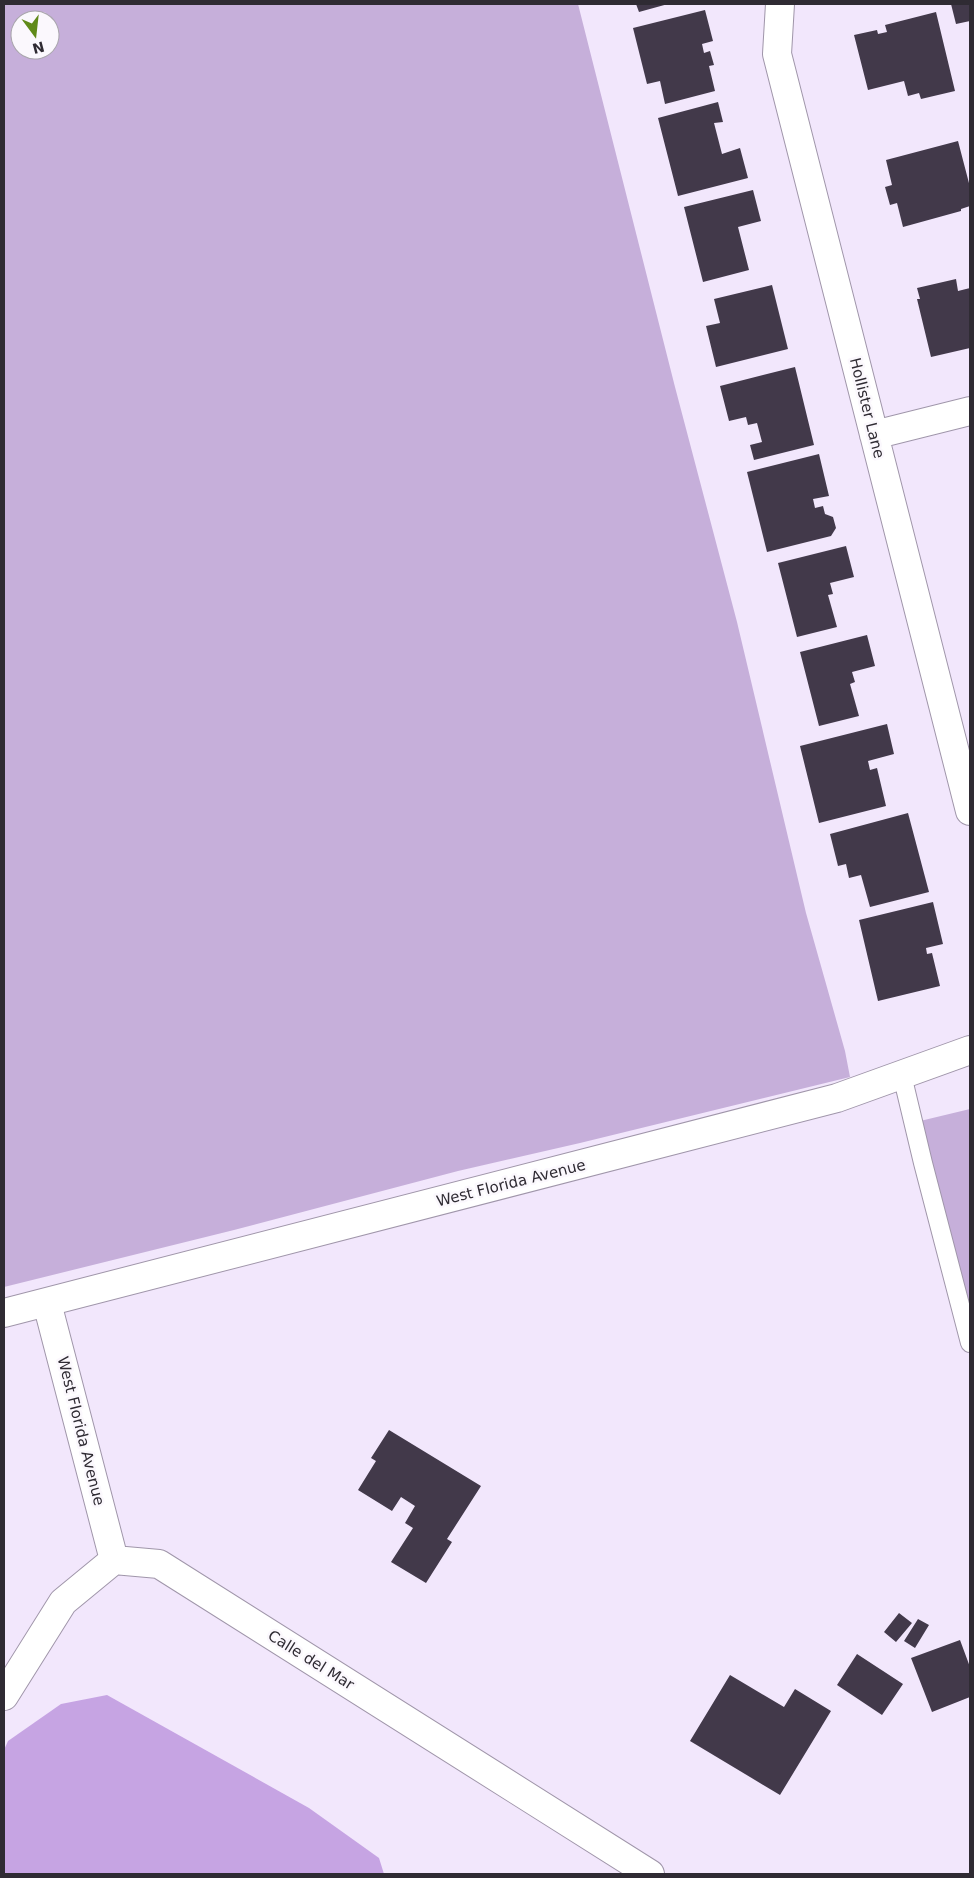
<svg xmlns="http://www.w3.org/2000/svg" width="974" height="1878" font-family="'DejaVu Sans',sans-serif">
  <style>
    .green { fill: #c6afda; fill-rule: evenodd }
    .water { fill: #c6a4e3 }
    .building { fill: #42394a }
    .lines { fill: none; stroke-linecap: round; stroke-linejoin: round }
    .lane-casing { stroke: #a096aa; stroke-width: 20 }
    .street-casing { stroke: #a096aa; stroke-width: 30 }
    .secondary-casing { stroke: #a096aa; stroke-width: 30 }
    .lane { stroke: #fff; stroke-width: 18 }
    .street { stroke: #fff; stroke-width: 28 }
    .secondary { stroke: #fff; stroke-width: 28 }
    .labels { text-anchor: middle; stroke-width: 5; stroke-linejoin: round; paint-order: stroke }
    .street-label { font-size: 15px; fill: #2f2b33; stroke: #fbf8fd }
  </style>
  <rect width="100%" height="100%" fill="#f2e7fc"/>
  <path class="green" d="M4 4H578L675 387 737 622 806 913 845 1051 850 1077 580 1143 458 1171 234 1230 4 1287ZM20 20H50V50H20Z
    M970 1109V1332L916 1122Z"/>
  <path class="water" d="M107 1695 309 1808 379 1858 384 1874H4V1750L8 1741 61 1704Z"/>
  <path class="building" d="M636 4H668L639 12Z
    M951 4H970V21L956 24Z
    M705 10 713 41 702 44 704 53 710 51 714 65 709 66 715 91 665 104 660 81 647 84 633 28Z
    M936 12 955 91 921 99 919 93 908 96 904 81 868 90 854 35 877 30 878 34 887 32 885 25Z
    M718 102 723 122 714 123 722 154 740 148 748 178 678 196 658 118Z
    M958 141 970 187V206L961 209V211L903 227 897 203 890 205 885 187 892 185 886 160Z
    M753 190 761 221 738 227 749 270 703 282 684 207Z
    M956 279 958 291 970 288V348L931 357 917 299H920L917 288Z
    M772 285 788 349 716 367 706 326 720 323 714 299Z
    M795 367 814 445 754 460 750 445 762 442 757 423 748 425 746 417 729 421 720 386Z
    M819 454 829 496 813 499 815 508 823 506 825 514 833 517 836 528 831 536 767 552 747 472Z
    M846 546 854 577 830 583 833 594 828 595 837 627 797 637 778 563Z
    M867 635 875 666 852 672 855 682 850 684 859 716 819 726 800 652Z
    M887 724 894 754 868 761 870 770 877 768 886 806 819 823 800 746Z
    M908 813 929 892 870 907 861 875 849 878 846 864 838 866 830 834Z
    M933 902 943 944 926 948 927 954 932 953 940 986 878 1001 859 920Z
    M389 1430 481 1486 447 1539 452 1542 426 1583 391 1562 413 1528 405 1523 415 1506 401 1497 392 1511 358 1490 376 1461 371 1458Z
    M899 1613 912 1623 896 1642 884 1632Z
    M918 1619 929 1625 915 1648 904 1641Z
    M960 1640 970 1667V1697L932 1712 911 1658Z
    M857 1654 903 1684 882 1715 837 1685Z
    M730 1675 784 1707 795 1689 831 1711 780 1795 690 1741Z"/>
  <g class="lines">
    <defs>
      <path id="lane" d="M902 1075 923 1163 970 1343"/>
      <path id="street" d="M780 4 777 54 970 811
        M874 435 970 411
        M47 1303 114 1560
        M4 1696 63 1602 114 1560 159 1564 650 1874"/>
      <path id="secondary" d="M4 1313 837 1098 970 1050"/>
    </defs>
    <use href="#lane" class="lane-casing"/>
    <use href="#street" class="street-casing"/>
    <use href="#secondary" class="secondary-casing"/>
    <use href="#lane" class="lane"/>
    <use href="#street" class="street"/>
    <use href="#secondary" class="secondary"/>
  </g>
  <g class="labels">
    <g class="street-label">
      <text transform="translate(867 408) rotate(76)" y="5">Hollister Lane</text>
      <text transform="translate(511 1183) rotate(-14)" y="5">West Florida Avenue</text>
      <text transform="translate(81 1431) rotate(76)" y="5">West Florida Avenue</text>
      <text transform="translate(311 1660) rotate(32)" y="5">Calle del Mar</text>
    </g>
  </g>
  <rect width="974" height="1878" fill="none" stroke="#2f2b33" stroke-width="10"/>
  <g transform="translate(35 35) rotate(165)"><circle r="24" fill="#fbf8fd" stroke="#a9a6ac"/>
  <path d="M0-4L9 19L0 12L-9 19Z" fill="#608a19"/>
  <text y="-8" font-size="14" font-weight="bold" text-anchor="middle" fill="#2f2b33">N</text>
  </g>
</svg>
